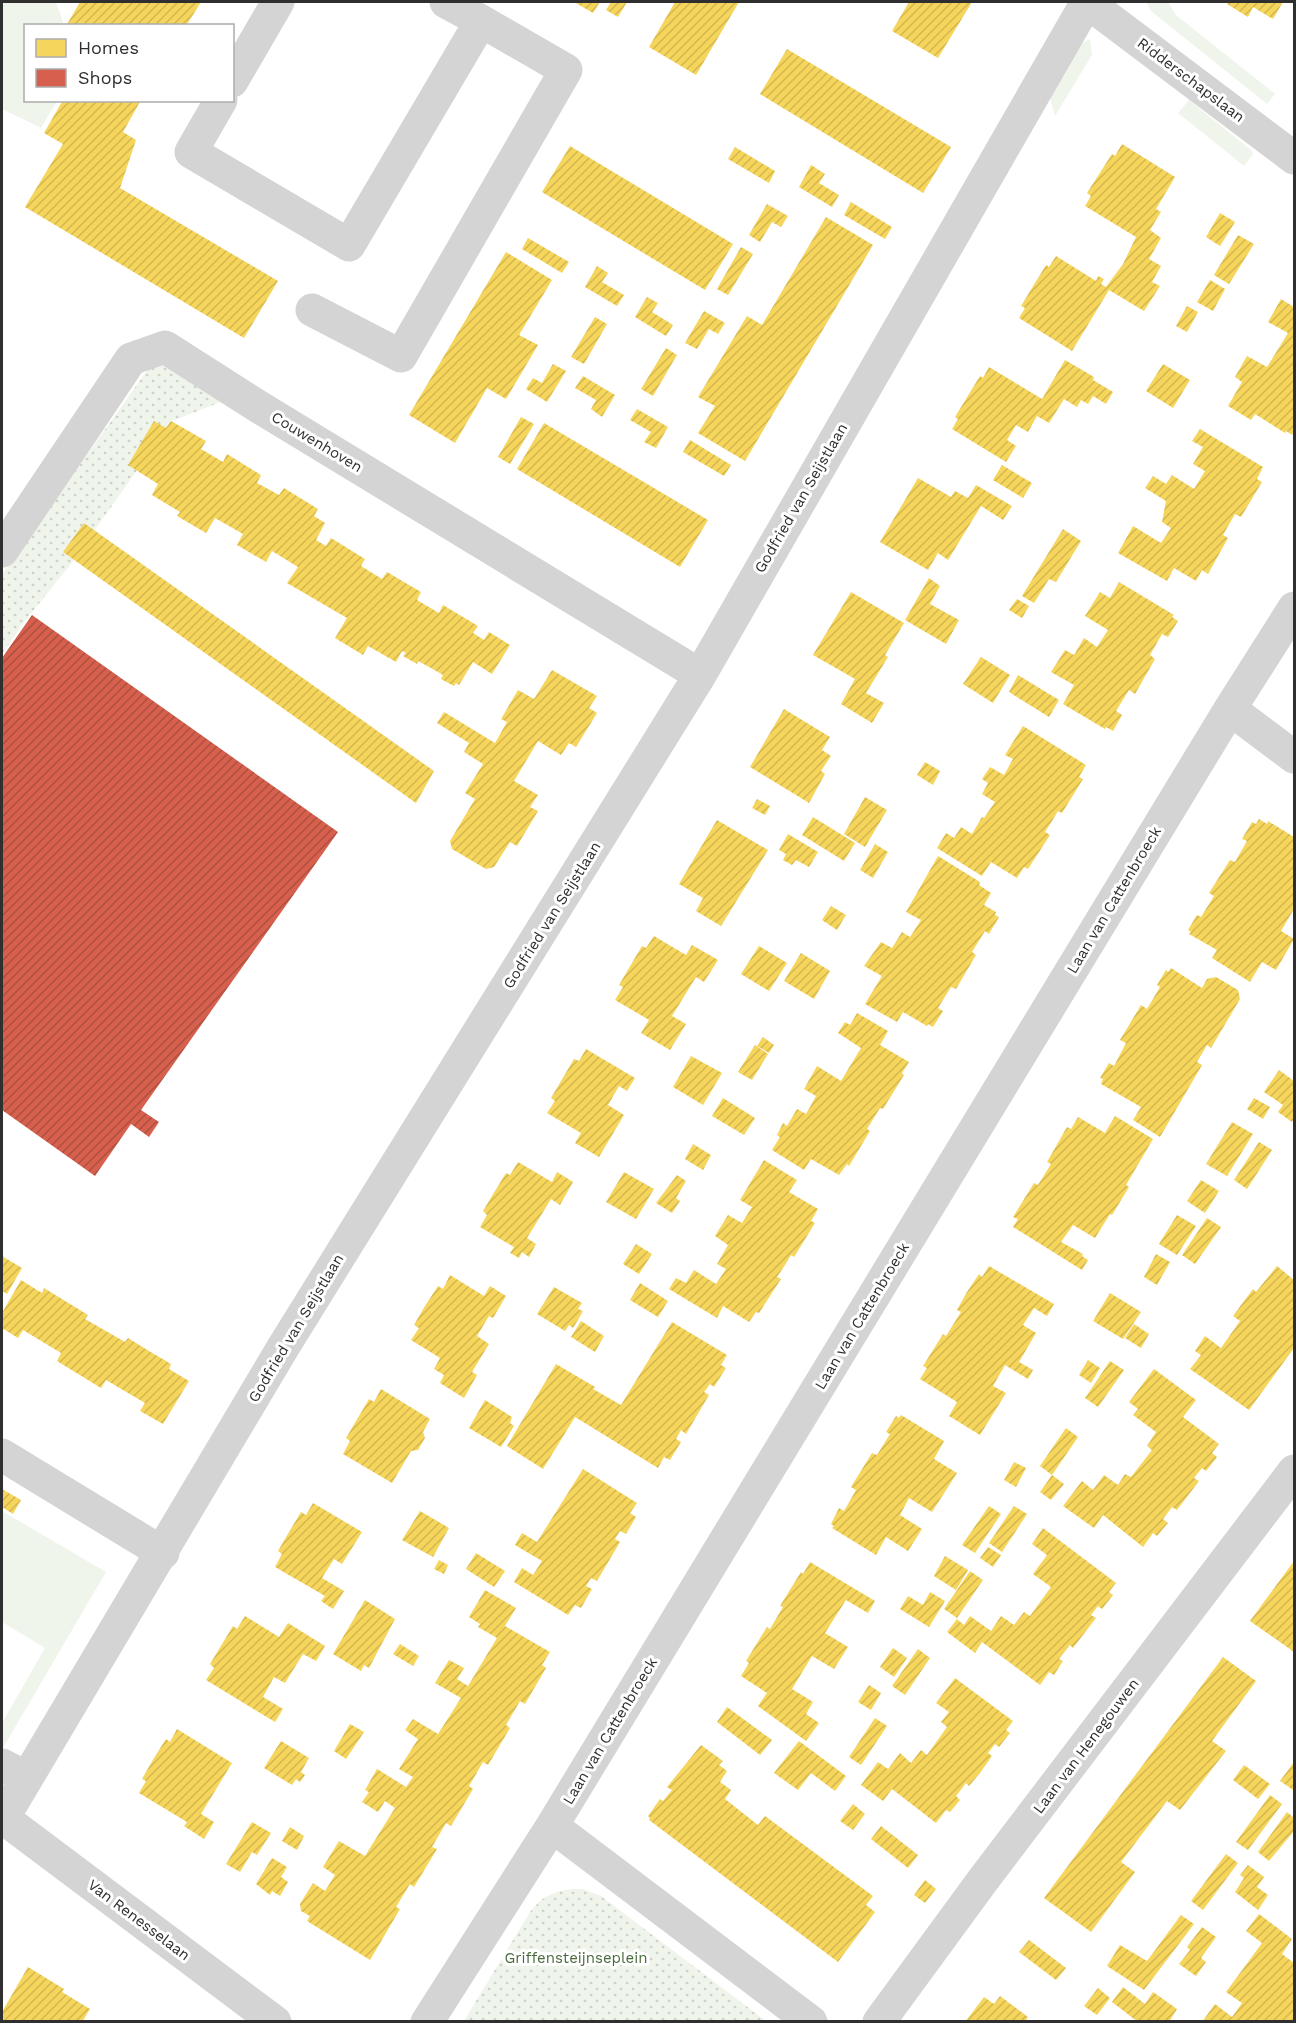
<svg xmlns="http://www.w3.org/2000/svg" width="1296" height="2023" font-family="'Work Sans',sans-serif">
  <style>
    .green { fill: #f0f5ec }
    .park { fill: url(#park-dots) }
    .homes { fill: url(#homes-hatch) }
    .shops { fill: url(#shops-hatch) }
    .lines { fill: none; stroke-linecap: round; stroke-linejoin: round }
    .minor { stroke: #d4d4d4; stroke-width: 33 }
    .labels { text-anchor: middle; stroke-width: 6; stroke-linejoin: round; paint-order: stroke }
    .street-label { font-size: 15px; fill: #2f2f2f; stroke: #fff }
    .park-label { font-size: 15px; fill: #4a6a3d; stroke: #fff }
  </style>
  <defs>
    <pattern id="park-dots" width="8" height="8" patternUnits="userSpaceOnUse" patternTransform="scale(1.5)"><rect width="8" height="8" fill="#f0f5ec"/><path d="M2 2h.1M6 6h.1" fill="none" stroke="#ced2cb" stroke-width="1.8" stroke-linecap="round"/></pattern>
    <pattern id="homes-hatch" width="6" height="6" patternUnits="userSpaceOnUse" patternTransform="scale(1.5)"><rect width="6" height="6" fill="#f6d55c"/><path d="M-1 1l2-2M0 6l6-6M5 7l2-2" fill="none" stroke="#d3b750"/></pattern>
    <pattern id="shops-hatch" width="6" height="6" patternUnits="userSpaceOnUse" patternTransform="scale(1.5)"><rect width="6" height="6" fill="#d6604d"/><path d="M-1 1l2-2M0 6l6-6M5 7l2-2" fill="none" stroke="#ae5040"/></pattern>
  </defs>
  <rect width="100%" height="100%" fill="#fff"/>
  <path class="green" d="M2 2H56L64 25 26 26V100L57 101 41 128 2 109Z
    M1146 2H1168L1176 15 1275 94 1267 104 1151 11Z
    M1090 39 1092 55 1055 116 1049 95 1078 46Z
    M1189 100 1251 150 1253 154 1244 166 1178 113Z
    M2 1511 106 1572 3 1748 2 1723 45 1648 2 1622Z"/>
  <path class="park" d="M176 364 231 398 172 421 70 565 25 621 2 654V574L151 365Z
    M572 1889H583L601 1896 766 2021H464L530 1912C543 1896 551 1892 572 1889Z"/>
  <path class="homes" d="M80 2H201L186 26H66Z
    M574 2H600L593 13Z
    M611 2H627L618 17 606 10Z
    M675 2H739L696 75 649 47Z
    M909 2H972L938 58 892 31Z
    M1229 2H1283L1273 19 1253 7 1248 17 1227 4Z
    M787 49 951 147 923 193 760 94Z
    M63 100H141L123 132 136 140 120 188 278 281 244 338 25 207 63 144 44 133Z
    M1122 144 1175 177 1156 209 1161 212 1150 230 1161 238 1149 259 1161 266 1152 282 1160 286 1144 311 1109 290 1072 351 1019 318 1025 308 1021 306 1046 265 1049 267 1056 256 1096 281 1098 276 1104 279 1101 284 1106 287 1123 264 1136 237 1085 206 1091 196 1087 193 1112 154 1115 156Z
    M570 146 733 244 705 290 542 192Z
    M735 147 775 171 769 183 728 159Z
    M811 165 825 174 819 183 839 195 832 207 799 187Z
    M851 202 892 227 885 239 844 215Z
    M767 204 788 216 781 227 772 222 760 242 749 235Z
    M1220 213 1235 222 1220 246 1206 237Z
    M826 217 873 245 745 461 698 433 715 406 698 397 747 316 762 325Z
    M1238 235 1254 244 1229 284 1214 275Z
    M528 238 569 262 562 273 522 249Z
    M741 247 753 254 728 295 717 289Z
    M506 252 552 280 519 335 538 345 506 399 487 388 455 443 409 415Z
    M597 266 608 273 602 282 624 295 617 306 585 287Z
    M1210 280 1225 289 1213 311 1197 302Z
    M647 297 658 303 652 312 673 325 666 336 635 317Z
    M1281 299 1294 307V431L1292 435 1286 431 1285 433 1255 414 1251 420 1228 406 1242 382 1235 377 1247 356 1267 367 1288 333 1268 322Z
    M1187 306 1198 312 1187 332 1176 326Z
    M704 311 725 323 718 334 709 329 697 349 685 343Z
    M595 317 607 324 584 364 571 357Z
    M666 348 677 355 653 396 641 389Z
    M1065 360 1094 377 1093 380 1113 392 1106 404 1093 396 1088 404 1081 400 1077 407 1064 399 1049 423 1037 416 1028 432 1016 425 1007 440 1016 446 1006 462 952 429 958 419 955 417 980 376 983 378 989 367 1042 399Z
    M553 364 566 371 547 402 526 389 533 378 542 383Z
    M1163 364 1190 380 1173 408 1146 391Z
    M583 376 615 395 602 417 591 409 596 400 575 388Z
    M637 409 668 427 656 448 644 442 651 432 630 420Z
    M521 417 534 424 510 464 498 457Z
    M154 421 166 428 171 421 206 441 201 449 223 462 227 454 261 475 257 483 279 495 284 488 318 509 314 516 325 523 316 540 326 546 331 538 365 559 361 566 382 579 387 572 421 592 417 600 439 613 443 605 478 626 473 633 484 640 489 632 510 645 492 674 473 662 459 685 456 683 454 686 441 679 443 675 431 668 418 661 417 664 403 656 406 653 402 651 396 662 368 646 363 655 335 638 347 618 287 583 298 567 272 551 266 562 237 545 243 534 215 518 206 533 177 516 180 512 152 495 158 484 128 465Z
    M544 423 708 520 680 567 517 469Z
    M1200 429 1263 467 1257 479 1262 482 1241 517 1235 514 1223 535 1228 538 1208 574 1202 570 1196 581 1174 568 1167 581 1118 553 1133 526 1161 543 1171 528 1162 522 1166 501 1145 488 1153 476 1166 484 1172 475 1194 489 1205 471 1193 464 1203 447 1192 441Z
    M690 440 731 465 724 476 683 452Z
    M1002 465 1032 483 1023 498 993 480Z
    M918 478 951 497 955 491 968 498 976 485 1012 506 1003 520 981 506 948 560 938 553 928 570 880 542Z
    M84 523 434 771 416 803 63 552Z
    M1063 529 1081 541 1056 582 1049 579 1034 603 1022 596Z
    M929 578 940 586 930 604 959 620 946 644 905 620Z
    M1119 582 1174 615 1172 617 1178 621 1168 637 1162 634 1150 655 1155 659 1135 694 1129 690 1116 711 1122 715 1113 731 1106 727 1105 729 1063 704 1074 685 1051 672 1065 650 1074 655 1084 638 1097 647 1108 630 1085 616 1100 592 1110 598Z
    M851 592 904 623 885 655 888 657 866 693 884 703 872 723 841 704 855 679 813 655Z
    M1017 599 1029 606 1022 618 1009 610Z
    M981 657 1010 675 993 703 963 684Z
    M552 670 597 696 589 708 597 713 576 747 569 743 561 755 538 741 514 781 538 795 530 807 538 811 517 846 510 842 494 867 486 869 452 849 450 841 475 799 465 793 483 764 464 752 469 743 437 723 444 712 495 743 507 722 501 719 518 690 534 699Z
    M1018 675 1059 700 1049 717 1009 692Z
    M784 709 830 737 822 750 831 756 821 771 825 774 809 803 750 767Z
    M1023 726 1086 765 1079 777 1083 779 1062 813 1058 811 1052 821 1045 832 1050 835 1028 869 1024 867 1017 878 991 862 982 876 937 848 946 833 954 838 961 827 972 834 982 817 984 818 995 802 982 794 988 783 982 779 990 767 1004 775 1013 759 1005 755Z
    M925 762 940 771 933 785 917 775Z
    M865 797 887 810 865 847 844 834Z
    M757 799 770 806 765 815 752 808Z
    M813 817 855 843 844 861 802 835Z
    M1259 819 1267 824 1268 821 1294 837V909L1281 931 1294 939 1276 970 1262 962 1250 982 1212 958 1217 950 1189 934 1191 932 1188 930 1197 915 1201 917 1214 896 1209 893 1230 860 1235 862 1247 841 1242 839 1252 822 1256 824Z
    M717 820 768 850 721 926 696 911 703 898 679 884Z
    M788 834 818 852 809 867 796 860 792 865 783 860 786 854 779 850Z
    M875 844 888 852 873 878 860 870Z
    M938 856 980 882 979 885 991 893 984 905 996 912 995 915 999 917 989 934 985 931 972 952 976 955 956 989 951 987 938 1008 943 1011 933 1027 928 1024 927 1026 903 1012 897 1022 865 1004 882 976 864 966 881 942 892 948 902 932 910 937 921 920 906 912Z
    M831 906 846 915 837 930 822 920Z
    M654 936 686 955 692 945 718 960 704 982 696 977 672 1016 686 1024 670 1050 641 1033 649 1020 615 1000 623 987 619 985 642 946 646 948Z
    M759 946 787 963 769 991 741 974Z
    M801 953 830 971 814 999 784 981Z
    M1171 968 1202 988 1207 979 1216 977 1238 990 1240 999 1211 1048 1207 1045 1197 1062 1202 1065 1160 1137 1133 1120 1141 1107 1101 1084 1103 1079 1100 1078 1109 1063 1114 1066 1126 1043 1120 1040 1141 1005 1147 1009 1160 987 1157 985 1166 970 1168 972Z
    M857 1013 888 1031 880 1045 909 1062 902 1073 904 1075 883 1109 880 1108 867 1129 870 1131 849 1166 847 1164 839 1175 811 1159 804 1170 772 1150 780 1137 777 1135 783 1123 787 1126 797 1109 806 1114 816 1096 804 1089 817 1066 841 1081 861 1048 838 1033 845 1022 850 1025Z
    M763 1037 774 1045 769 1053 757 1046Z
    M755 1045 768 1054 752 1080 738 1072Z
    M586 1049 635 1078 627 1091 619 1086 608 1105 624 1115 599 1157 575 1143 581 1133 547 1113 555 1101 551 1098 574 1059 579 1061Z
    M691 1056 722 1073 703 1105 673 1087Z
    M1279 1070 1294 1081V1118L1292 1122 1278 1112 1283 1105 1264 1092Z
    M723 1098 755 1118 744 1135 712 1116Z
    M1254 1098 1270 1107 1263 1119 1247 1109Z
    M1115 1116 1153 1139 1126 1185 1129 1187 1112 1215 1110 1214 1095 1238 1073 1225 1061 1242 1083 1254 1082 1256 1088 1260 1082 1270 1013 1227 1018 1219 1013 1217 1034 1183 1038 1185 1051 1164 1047 1162 1067 1127 1071 1129 1078 1117 1105 1133Z
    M1232 1122 1253 1134 1227 1176 1206 1164Z
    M1259 1142 1272 1150 1247 1189 1234 1180Z
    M693 1144 711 1155 703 1170 685 1159Z
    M764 1160 797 1180 789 1192 818 1209 811 1221 815 1223 794 1257 791 1255 785 1265 777 1277 781 1279 759 1313 756 1312 749 1322 723 1306 717 1318 669 1289 676 1278 686 1283 694 1270 716 1284 726 1269 717 1264 728 1245 715 1236 728 1215 742 1223 752 1207 740 1200Z
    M518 1162 552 1182 557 1172 573 1182 560 1205 551 1199 527 1238 536 1244 529 1257 522 1252 519 1258 510 1253 514 1247 480 1227 487 1215 483 1211 495 1191 506 1173 510 1175Z
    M624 1172 654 1189 636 1219 606 1202Z
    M677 1175 686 1181 676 1198 680 1201 672 1213 656 1203Z
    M1201 1180 1219 1191 1205 1213 1187 1201Z
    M1177 1215 1196 1226 1177 1255 1159 1244Z
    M1207 1218 1221 1227 1195 1264 1182 1255Z
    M636 1244 652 1254 639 1274 623 1264Z
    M1156 1254 1170 1262 1157 1285 1144 1277Z
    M2 1256 22 1268 7 1294 2 1291Z
    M989 1266 1054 1304 1047 1316 1034 1308 1023 1325 1036 1333 1019 1362 1033 1370 1028 1379 1005 1365 993 1386 1006 1393 980 1435 949 1416 957 1402 920 1379 927 1368 923 1366 943 1334 946 1336 961 1312 957 1310 967 1292 979 1274 982 1277Z
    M1277 1266 1294 1280V1348L1249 1410 1190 1369 1201 1355 1195 1351 1205 1336 1221 1348 1240 1321 1233 1316 1253 1289 1256 1292Z
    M450 1275 484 1296 490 1286 506 1296 493 1318 489 1316 477 1336 489 1344 472 1372 477 1375 464 1398 440 1383 444 1375 434 1369 440 1358 411 1340 419 1328 414 1325 425 1306 438 1286 443 1289Z
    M21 1280 42 1293 44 1288 88 1315 85 1319 125 1342 128 1338 149 1351 171 1364 169 1369 189 1381 163 1424 140 1411 145 1403 106 1380 101 1388 57 1361 61 1353 23 1330 18 1338 2 1328V1313Z
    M640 1283 668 1301 658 1317 630 1300Z
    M554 1287 582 1303 578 1309 583 1311 578 1320 573 1328 569 1325 565 1331 537 1314Z
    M1110 1293 1141 1312 1123 1339 1093 1321Z
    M581 1321 604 1336 595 1352 571 1337Z
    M672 1322 727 1355 721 1365 726 1368 714 1387 710 1384 704 1392 709 1395 686 1434 681 1430 676 1439 681 1442 670 1460 664 1457 658 1468 575 1417 543 1469 507 1446 556 1364 595 1387 593 1389 621 1405Z
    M1134 1324 1149 1334 1141 1348 1125 1338Z
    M1088 1360 1100 1368 1091 1383 1079 1375Z
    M1110 1361 1124 1370 1098 1407 1085 1398Z
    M1154 1369 1196 1400 1183 1417 1219 1444 1212 1453 1217 1457 1206 1471 1202 1468 1194 1478 1199 1481 1177 1510 1172 1507 1163 1519 1168 1523 1157 1536 1153 1533 1143 1547 1103 1515 1094 1528 1063 1506 1082 1481 1093 1490 1104 1475 1118 1485 1125 1474 1131 1477 1152 1450 1147 1446 1156 1432 1133 1415 1138 1409 1129 1402Z
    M381 1389 430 1419 423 1432 425 1438 418 1450 411 1451 392 1483 343 1454 350 1441 346 1438 369 1399 374 1402Z
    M485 1400 512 1417 510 1423 514 1426 501 1447 469 1428Z
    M901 1415 944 1441 934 1459 957 1473 932 1512 909 1498 900 1515 922 1529 908 1551 886 1537 876 1555 832 1528 834 1526 831 1524 839 1508 844 1511 856 1490 851 1487 872 1453 877 1455 890 1434 886 1432 896 1416 899 1418Z
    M1066 1428 1078 1437 1052 1475 1064 1484 1051 1500 1040 1492 1052 1475 1040 1466Z
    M1014 1462 1026 1468 1016 1487 1004 1480Z
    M583 1469 637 1503 630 1513 636 1517 626 1534 620 1531 615 1539 620 1542 597 1581 591 1578 586 1586 592 1589 581 1608 575 1605 568 1615 514 1582 522 1568 533 1575 542 1561 515 1545 522 1533 537 1542Z
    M2 1489 21 1500 13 1514 2 1507Z
    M313 1503 362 1532 342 1564 334 1559 322 1578 344 1591 333 1609 321 1601 325 1596 275 1567 282 1554 278 1551 289 1532 301 1512 306 1515Z
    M989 1506 1001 1514 975 1553 962 1545Z
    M1014 1506 1027 1514 1002 1552 989 1543Z
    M420 1511 449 1528 433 1557 402 1540Z
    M1043 1528 1116 1583 1109 1592 1113 1595 1102 1609 1098 1606 1091 1615 1096 1618 1073 1648 1070 1645 1059 1659 1063 1661 1054 1675 1049 1672 1040 1685 982 1642 975 1653 947 1632 957 1619 964 1625 970 1616 991 1631 1001 1616 1014 1625 1024 1612 1030 1616 1051 1587 1033 1574 1047 1555 1032 1544Z
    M988 1547 1001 1555 993 1567 980 1558Z
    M476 1553 505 1571 494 1587 466 1569Z
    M945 1556 968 1570 956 1590 934 1576Z
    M439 1560 448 1565 444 1574 434 1569Z
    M1294 1561V1652L1250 1621Z
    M810 1562 875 1601 868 1613 846 1600 825 1633 848 1647 834 1669 812 1656 792 1689 813 1702 806 1714 819 1723 806 1741 758 1706 767 1693 741 1676 749 1663 746 1661 767 1627 770 1629 783 1607 780 1606 801 1572 803 1574Z
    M970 1571 983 1580 957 1618 944 1609Z
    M485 1590 516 1608 505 1626 550 1652 542 1665 546 1668 525 1704 520 1701 506 1725 510 1728 488 1765 483 1762 469 1786 473 1789 451 1826 446 1823 432 1847 437 1849 414 1887 410 1884 396 1907 400 1909 370 1960 307 1921 310 1916 301 1911 300 1904 313 1883 325 1891 335 1875 323 1867 339 1841 365 1856 395 1808 385 1801 378 1812 362 1802 369 1792 365 1790 377 1769 406 1787 413 1777 399 1769 418 1739 405 1730 413 1719 438 1734 461 1698 435 1683 449 1660 464 1668 457 1679 468 1686 497 1638 478 1627 480 1624 469 1617Z
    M930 1592 945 1601 929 1627 900 1609 908 1596 923 1605Z
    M365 1600 395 1619 369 1668 364 1665 361 1671 333 1654Z
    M245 1616 279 1637 288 1623 325 1646 316 1661 303 1654 285 1683 274 1677 263 1697 283 1709 275 1722 206 1680 214 1668 210 1664 233 1626 237 1629Z
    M400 1644 419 1656 413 1666 393 1654Z
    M893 1648 907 1658 894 1677 880 1667Z
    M918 1649 930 1658 905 1695 892 1686Z
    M1223 1657 1256 1681 1212 1741 1226 1751 1180 1810 1167 1801 1121 1862 1135 1872 1091 1932 1044 1898Z
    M955 1678 1013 1721 1006 1730 1010 1733 999 1747 995 1744 988 1753 992 1756 980 1773 969 1786 966 1783 956 1796 960 1800 950 1812 946 1810 936 1823 892 1789 883 1801 861 1785 878 1762 888 1769 900 1753 911 1763 921 1750 927 1755 947 1727 941 1722 949 1712 936 1703Z
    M869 1685 881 1693 871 1710 858 1702Z
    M727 1707 772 1740 760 1755 717 1722Z
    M875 1718 887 1726 861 1765 849 1757Z
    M350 1724 364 1732 346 1759 334 1751Z
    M177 1729 232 1763 201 1814 214 1822 204 1839 184 1826 187 1822 139 1793 146 1781 142 1779 154 1758 166 1739 170 1742Z
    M281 1741 309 1758 301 1772 305 1775 300 1782 296 1779 292 1785 264 1768Z
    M799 1741 846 1776 835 1791 811 1773 798 1790 774 1773Z
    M701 1745 723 1761 719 1765 727 1771 720 1782 731 1790 725 1799 758 1825 765 1816 873 1896 866 1905 875 1912 838 1962 649 1820 650 1818 648 1816 660 1799 663 1801 672 1790 667 1787Z
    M1294 1762V1788L1293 1790 1280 1781Z
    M1244 1765 1270 1784 1258 1799 1233 1780Z
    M1270 1795 1282 1804 1248 1850 1236 1842Z
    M853 1804 865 1814 853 1830 840 1821Z
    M1287 1812 1294 1818V1831L1269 1861 1258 1852Z
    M252 1822 271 1833 257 1855 252 1852 240 1872 226 1864Z
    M881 1826 918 1855 908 1868 871 1839Z
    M290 1827 304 1836 297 1850 282 1841Z
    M1226 1854 1238 1863 1203 1910 1191 1901Z
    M272 1858 287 1867 281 1877 288 1882 280 1896 272 1891 270 1895 256 1884Z
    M1248 1865 1264 1877 1257 1887 1268 1895 1258 1910 1235 1892 1244 1878 1240 1875Z
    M925 1880 936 1889 925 1903 914 1895Z
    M1259 1914 1292 1939 1282 1954 1294 1963V2022H1202L1215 2004 1232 2017 1242 2003 1226 1992 1262 1943 1246 1931Z
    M1181 1915 1194 1924 1144 1990 1107 1966 1120 1945 1147 1961Z
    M1202 1927 1216 1937 1201 1958 1206 1962 1196 1976 1179 1964 1190 1950 1187 1947Z
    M1029 1940 1066 1968 1056 1980 1019 1952Z
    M28 1967 64 1989 62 1992 90 2009 82 2022H2V2012Z
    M1123 1987 1145 2004 1153 1992 1177 2009 1169 2022H1138L1112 2002Z
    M1098 1988 1110 1998 1097 2015 1084 2006Z
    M1000 1996 1028 2017 1025 2022H965L984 1997 994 2004Z"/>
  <path class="shops" d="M32 615 338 832 141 1110 159 1122 149 1137 131 1124 95 1176 2 1110V658Z"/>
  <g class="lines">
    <path class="minor" d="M1087 2 1294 158
      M232 81 278 2
      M221 100 191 152 349 245 481 21 446 2
      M312 310 401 356 566 70 481 21
      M2 551 131 359 165 347 259 407 700 675
      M1230 709 1294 757
      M2 1455 163 1553
      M2 1765 27 1778
      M3 1818 275 2022
      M2 1820 282 1349 700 675 1087 2
      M552 1826 811 2022
      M427 2022 552 1826 1230 709 1294 608
      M879 2022 983 1880 1294 1471"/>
  </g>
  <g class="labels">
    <g class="street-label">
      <text transform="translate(1191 80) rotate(37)" y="5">Ridderschapslaan</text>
      <text transform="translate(317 442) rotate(31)" y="5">Couwenhoven</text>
      <text transform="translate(801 498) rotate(-60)" y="5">Godfried van Seijstlaan</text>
      <text transform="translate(1114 900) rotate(-59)" y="5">Laan van Cattenbroeck</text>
      <text transform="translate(552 915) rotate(-58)" y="5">Godfried van Seijstlaan</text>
      <text transform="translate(862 1316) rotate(-59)" y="5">Laan van Cattenbroeck</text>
      <text transform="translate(296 1328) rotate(-59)" y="5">Godfried van Seijstlaan</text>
      <text transform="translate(610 1731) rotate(-59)" y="5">Laan van Cattenbroeck</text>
      <text transform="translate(1086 1746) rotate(-53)" y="5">Laan van Henegouwen</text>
      <text transform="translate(139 1920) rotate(37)" y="5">Van Renesselaan</text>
    </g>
    <g class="park-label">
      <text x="576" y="1963">Griffensteijnseplein</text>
    </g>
  </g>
  <rect width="1296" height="2023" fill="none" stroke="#2f2f2f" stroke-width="6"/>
  <rect x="24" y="24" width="210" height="78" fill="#ffffff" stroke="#acacac" stroke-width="1.5"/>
  <rect x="36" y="39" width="30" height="18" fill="#f6d55c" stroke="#acacac" stroke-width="1.5"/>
  <text x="78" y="54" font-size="18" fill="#2f2f2f">Homes</text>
  <rect x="36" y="69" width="30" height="18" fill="#d6604d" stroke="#acacac" stroke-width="1.5"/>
  <text x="78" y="84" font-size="18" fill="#2f2f2f">Shops</text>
</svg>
